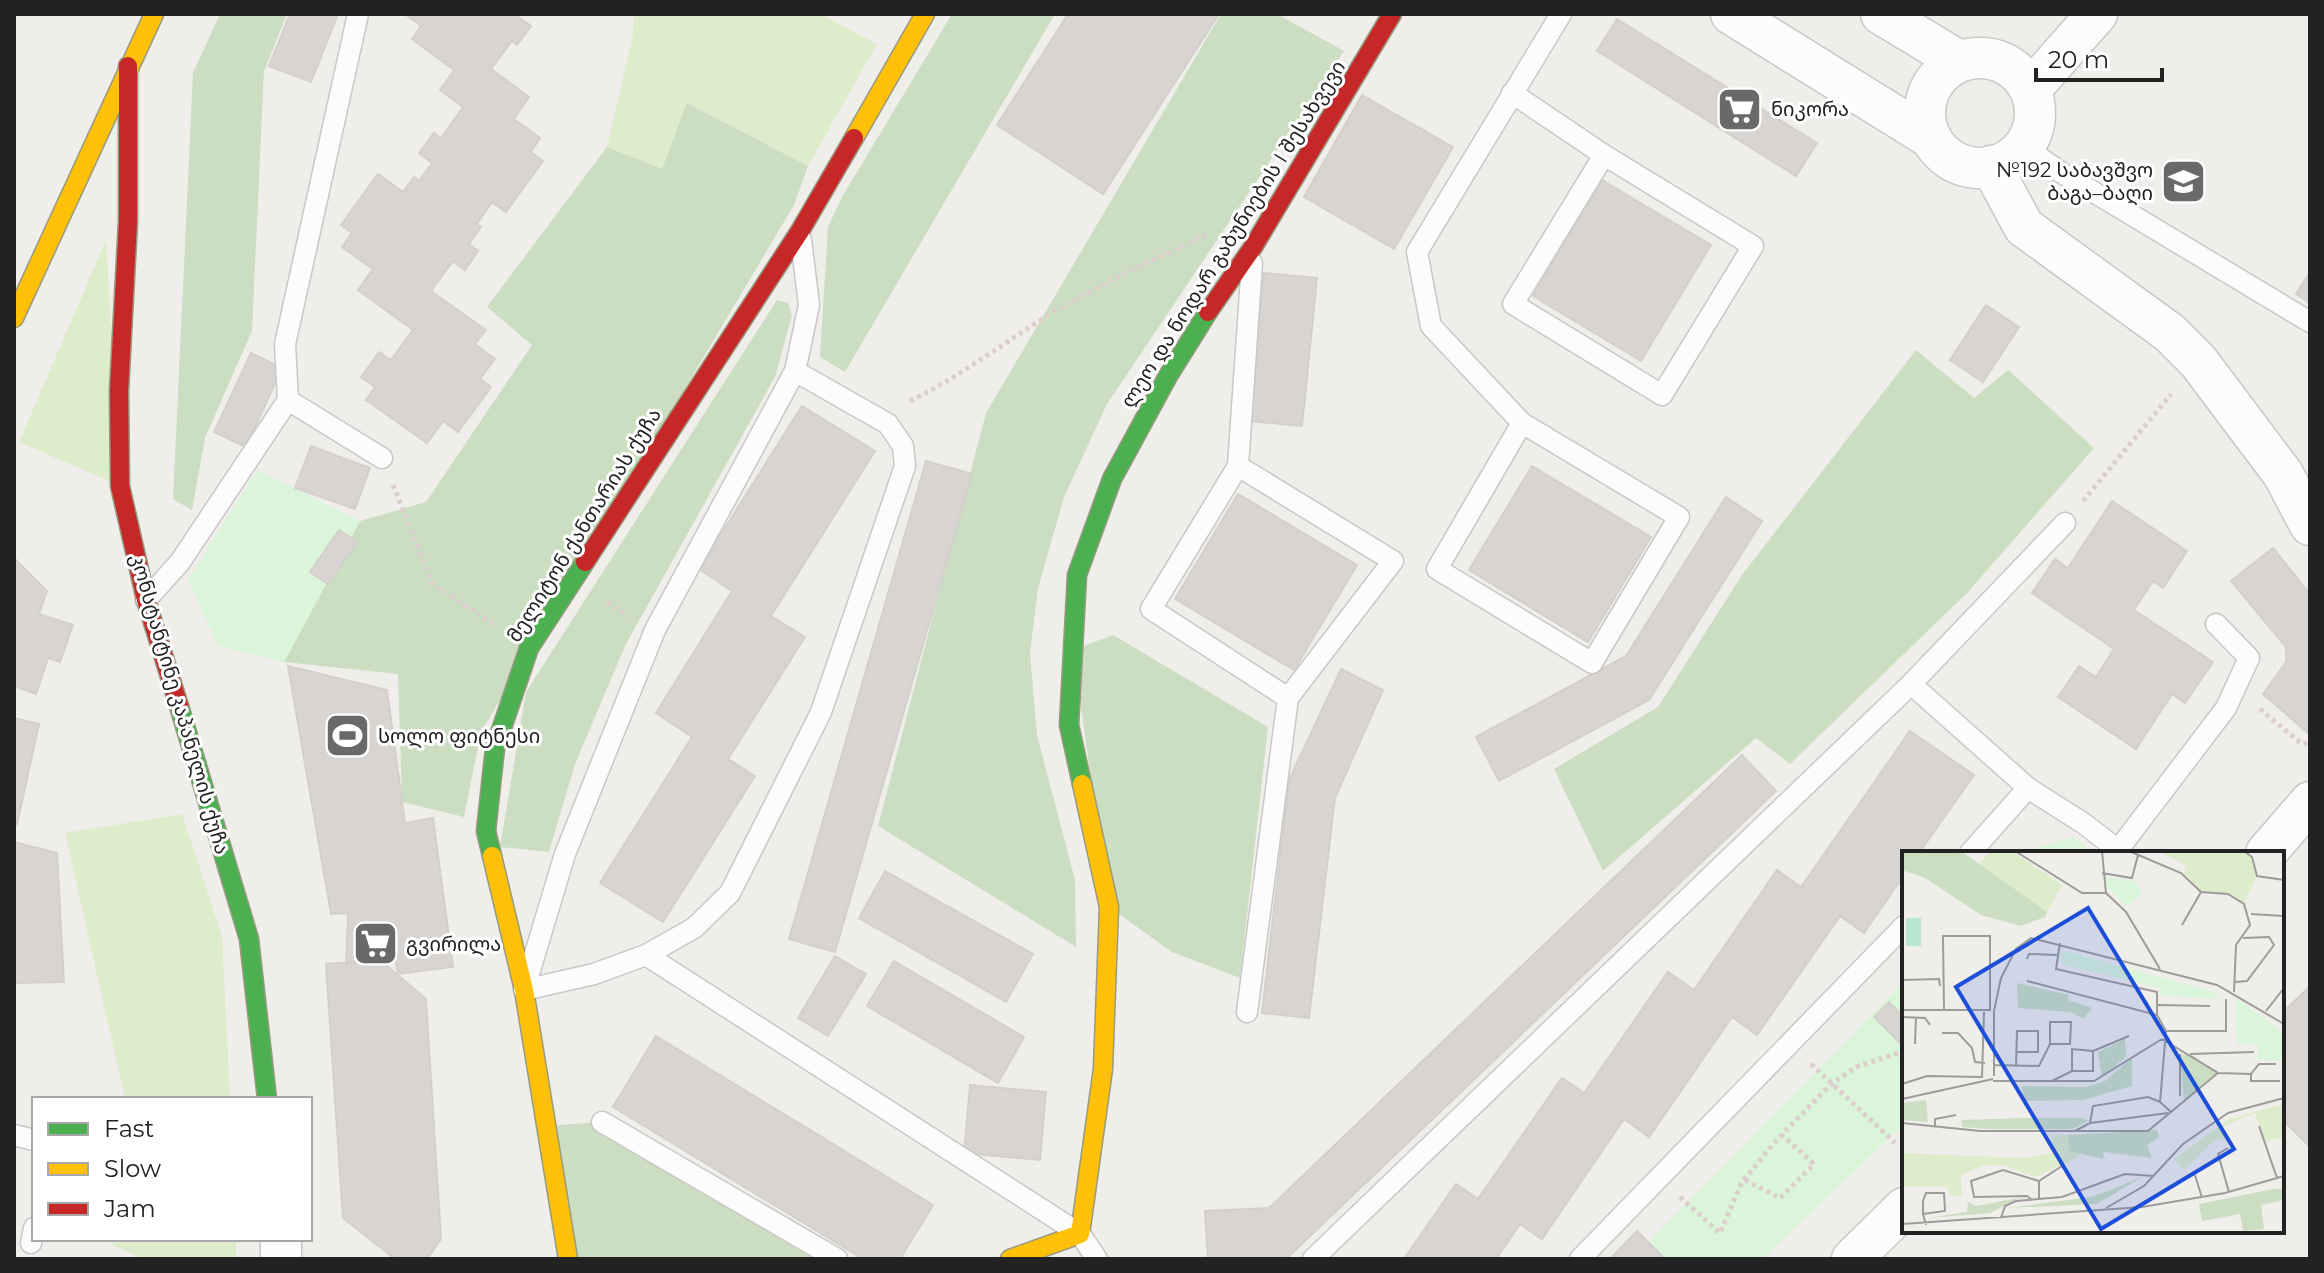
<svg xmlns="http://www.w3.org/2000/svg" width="2324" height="1273" font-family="Montserrat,'Noto Sans Georgian',sans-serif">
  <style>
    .grass { fill: #ddeccb }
    .forest { fill: #cbdec1 }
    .park { fill: #daf5da }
    .building { fill: #d7d4d2; stroke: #d3d0cc; stroke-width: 2 }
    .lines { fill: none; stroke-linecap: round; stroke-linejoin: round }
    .lane-casing { stroke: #c9c8c7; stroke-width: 23 }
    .street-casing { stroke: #c9c8c7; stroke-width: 43 }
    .fast-casing { stroke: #999a82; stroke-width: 21 }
    .slow-casing { stroke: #999a82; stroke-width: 21 }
    .jam-casing { stroke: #999a82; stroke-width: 21 }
    .path { stroke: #dccecd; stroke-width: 5; stroke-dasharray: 4 4; stroke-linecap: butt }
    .lane { stroke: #fdfcfc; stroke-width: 20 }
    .street { stroke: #fdfcfc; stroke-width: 40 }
    .fast { stroke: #4caf50; stroke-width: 18 }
    .slow { stroke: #ffc107; stroke-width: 18 }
    .jam { stroke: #c62828; stroke-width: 18 }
    .labels { text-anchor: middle; stroke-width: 6; stroke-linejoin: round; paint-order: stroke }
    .poi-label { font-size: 20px; fill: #222; stroke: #fff; text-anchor: start }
    .street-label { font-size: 20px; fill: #222; stroke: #fff }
    .inset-road { fill: none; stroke: #9e9c9b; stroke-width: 2 }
    .view { fill: #1d4ed8; fill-opacity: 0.15; stroke: #1d4ed8; stroke-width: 4 }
    .inset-edge { fill: none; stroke: #222; stroke-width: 4 }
  </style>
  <rect width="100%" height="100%" fill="#f0eeeb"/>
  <path class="grass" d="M634 14H820L877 44 808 166 688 103 662 170 607 147 633 34Z
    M106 240 120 486 19 442Z
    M182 814 222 936 230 1099H125L65 833Z
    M114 1239H236V1259H143L112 1245Z"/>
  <path class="forest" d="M220 14H287L264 71 252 331 205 438 192 510 173 499 193 73Z
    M952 14H1055L845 372 820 357 828 227 842 197Z
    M1221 14H1277L1344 51 1107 404 1064 497 1038 588 1030 653 1037 735 1075 880 1076 947 878 826 986 413Z
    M687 103 808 166 794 205 481 732 464 817 402 802 398 674 284 662 360 521 426 502 532 345 487 307 607 147 662 169Z
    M777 300 788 303 792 315 775 377 626 644 575 764 549 852 500 847 526 692Z
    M1916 350 1974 398 2008 370 2094 448 1968 592 1790 764 1756 738 1603 871 1554 769 1658 707 1742 575Z
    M1113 635 1268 727 1240 978 1172 952 1109 907 1073 650Z
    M602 1122 837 1259H568L546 1126Z"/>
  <path class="park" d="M257 470 360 521 284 662 218 646 188 580Z
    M2074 837 2094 853H2030L2035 848Z
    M1904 982V1124L1762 1259H1632Z"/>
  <path class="building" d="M290 14H338L311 82 269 66Z
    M405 14H514L531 26 517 45 512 41 491 69 529 97 514 119 540 138 531 152 543 161 506 212 492 202 477 224 481 227 469 244 478 251 465 270 453 261 431 291 486 330 475 344 495 359 480 379 491 387 458 432 443 421 427 443 366 400 375 387 361 377 379 352 391 360 413 330 358 290 373 269 342 247 352 233 341 225 378 174 403 192 414 177 419 181 432 163 419 153 434 133 441 138 463 107 440 90 454 70 412 39 421 26Z
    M1068 14H1219L1103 194 997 125Z
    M1617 19 1817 143 1796 176 1597 51Z
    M1362 95 1453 147 1394 249 1304 197Z
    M1602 180 1711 245 1641 361 1533 296Z
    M2310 272V303L2296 294Z
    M1264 273 1317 278 1302 426 1249 421Z
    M1986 305 2019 327 1983 382 1950 360Z
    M251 353 282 368 246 447 214 432Z
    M802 406 875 451 771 616 805 637 728 759 755 776 663 922 600 883 692 737 656 713 732 591 699 569Z
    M311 446 370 468 355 509 295 488Z
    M926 461 972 474 835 952 789 939Z
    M1532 466 1651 537 1588 642 1469 570Z
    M1238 494 1357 565 1294 670 1175 599Z
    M1726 497 1762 521 1649 700 1499 781 1476 737 1626 656Z
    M2112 501 2187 551 2163 588 2153 581 2134 610 2213 662 2185 703 2172 694 2136 749 2058 697 2079 666 2096 677 2114 649 2032 593 2055 559 2068 568Z
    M339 530 357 542 328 584 310 572Z
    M2273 548 2310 594 2309 734 2263 694 2286 662V647L2231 581Z
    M14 558 47 591 39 614 73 625 60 662 48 658 36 694 14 686Z
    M288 666 387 690 405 823 433 818 453 967 398 974 395 958 346 964 348 913 331 914Z
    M1341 669 1383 690 1335 798 1309 1018 1262 1013 1289 780Z
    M14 718 39 724 17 824 14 823Z
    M1910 731 1974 775 1919 853H1904V875L1864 933 1840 916 1757 1035 1732 1017 1649 1137 1624 1119 1542 1239 1520 1224 1496 1259H1404L1456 1184 1478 1199 1562 1078 1584 1093 1668 972 1694 990 1777 870 1801 887Z
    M1742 755 1776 791 1286 1259H1208L1205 1211 1269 1208Z
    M14 842 57 853 64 982 14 983Z
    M885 871 1033 954 1006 1002 859 918Z
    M835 956 866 974 828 1036 798 1018Z
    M380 960 426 999 441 1239 427 1259H395L343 1218 326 964Z
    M894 961 1024 1037 998 1083 867 1006Z
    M2310 986V1147L2282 1119V1068L2284 1066 2282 1063V1013Z
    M1889 1002 1904 1017 1903 1046 1874 1017Z
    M656 1036 933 1205 900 1259H863L613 1107Z
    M970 1085 1046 1092 1040 1160 964 1153Z
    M1637 1231 1665 1259H1610Z"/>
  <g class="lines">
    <defs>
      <path id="lane" d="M1512 93 1604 155 1753 246 1662 395 1513 304 1604 155
        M2023 146 2062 173 2310 322
        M801 240 809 305 795 371 655 630 565 854 524 990 594 974 646 955 1080 1234 1097 1259
        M288 400 382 458
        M1522 423 1437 569 1592 663 1679 517 1522 423 1431 326 1417 252 1561 14
        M1238 466 1393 561 1288 698 1151 609 1238 466 1252 263
        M146 600 180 562 288 400 285 344 358 14
        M1911 684 2028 788
        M2118 850 2226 708 2249 658 2216 624
        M1970 853 2028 788 2083 823 2122 853
        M646 955 694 928 730 893 821 712 905 466 903 446 888 424 795 371
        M1247 1012 1288 698
        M602 1122 837 1259
        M14 1135 34 1140
        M31 1243 34 1228
        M1313 1259 1911 684 2065 523
        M1580 1259 1904 926"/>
      <path id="street" d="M1731 14 1932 139
        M1881 14 1959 61
        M1925 113a55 55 0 1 1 110 0a55 55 0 1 1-110 0Z
        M2030 90 2097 14
        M1991 166 2024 227 2170 333 2198 361 2283 474 2310 525
        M2266 853 2310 802
        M281 1239V1259
        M1852 1259 1904 1208"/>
      <path id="fast" d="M179 706 249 939 267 1099
        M1082 784 1069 725 1077 575 1112 479 1168 376 1208 312
        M492 856 486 831 495 748 529 648 585 562"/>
      <path id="slow" d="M854 138 925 14
        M14 318 154 14
        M492 856 524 990 568 1259
        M1010 1259 1080 1234 1103 1069 1109 907 1082 784"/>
      <path id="jam" d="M128 66V221L119 391 120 486 146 600 179 706
        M1208 312 1253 247 1392 14
        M585 562 800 231 854 138"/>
    </defs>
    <use href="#lane" class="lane-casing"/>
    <use href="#street" class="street-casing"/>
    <use href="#fast" class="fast-casing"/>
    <use href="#slow" class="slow-casing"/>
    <use href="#jam" class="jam-casing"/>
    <path class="path" d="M910 401C959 377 1001 345 1047 316 1098 284 1154 260 1207 234
      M393 485 433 585 495 625
      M2083 501 2171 394
      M607 603 629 616
      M2260 709 2302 744 2310 743
      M1811 1064 1895 1143
      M1745 1180 1780 1198 1814 1164 1782 1135
      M1680 1197 1720 1233 1742 1182 1775 1142 1829 1086 1856 1067 1904 1051"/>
    <use href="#lane" class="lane"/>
    <use href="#street" class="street"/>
    <use href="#fast" class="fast"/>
    <use href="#slow" class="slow"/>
    <use href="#jam" class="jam"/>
  </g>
  <defs>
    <symbol id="supermarket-square" viewBox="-11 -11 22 22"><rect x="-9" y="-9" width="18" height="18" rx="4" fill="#6a6968" stroke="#fff"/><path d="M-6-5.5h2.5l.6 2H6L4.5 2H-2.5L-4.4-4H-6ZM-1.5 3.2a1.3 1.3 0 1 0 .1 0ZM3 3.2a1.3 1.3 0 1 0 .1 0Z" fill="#fff"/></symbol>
    <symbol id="school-square" viewBox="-11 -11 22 22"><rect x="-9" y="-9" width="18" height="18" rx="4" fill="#6a6968" stroke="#fff"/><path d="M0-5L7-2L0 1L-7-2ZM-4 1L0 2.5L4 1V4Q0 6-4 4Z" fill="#fff"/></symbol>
    <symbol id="stadium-square" viewBox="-11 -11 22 22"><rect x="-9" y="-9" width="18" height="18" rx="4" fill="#6a6968" stroke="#fff"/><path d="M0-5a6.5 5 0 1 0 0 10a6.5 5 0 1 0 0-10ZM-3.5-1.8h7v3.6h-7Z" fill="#fff"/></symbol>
  </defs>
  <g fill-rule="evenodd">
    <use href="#supermarket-square" x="1714" y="84" width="51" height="51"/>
    <use href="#school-square" x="2158" y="156" width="51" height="51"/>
    <use href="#stadium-square" x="322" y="710" width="51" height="51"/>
    <use href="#supermarket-square" x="350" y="918" width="51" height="51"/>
  </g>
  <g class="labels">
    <g class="poi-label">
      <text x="1771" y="116">ნიკორა</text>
      <text x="2153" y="177" text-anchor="end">№192 საბავშვო<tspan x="2153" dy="23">ბაგა–ბაღი</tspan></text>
      <text x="378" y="743">სოლო ფიტნესი</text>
      <text x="406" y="951">გვირილა</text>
    </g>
    <g class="street-label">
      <text transform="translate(1233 234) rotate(-58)" y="7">ლეო და ნოდარ გაბუნიების I შესახვევი</text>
      <text transform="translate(584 525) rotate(-58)" y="7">მელიტონ ქანთარიას ქუჩა</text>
      <text transform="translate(180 704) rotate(74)" y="7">კონსტანტინე კაპანელის ქუჩა</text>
    </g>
  </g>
  <g transform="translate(1902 851)">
    <rect width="382" height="382" fill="#f0eeeb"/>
    <path d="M87 0H110L160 34 145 61 77 15ZM256 0H342L347 2 355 25 342 53 332 45 299 41 281 24 285 15ZM382 253V286L363 291 353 262 320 276 322 288 312 290 282 319 272 308 327 268ZM149 284H166L167 300 175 298 176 306 133 326 101 314H82L59 324 60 345H49L44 335 3 336 0 331V302L121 307 150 302Z" fill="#ddeccb"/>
    <path d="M0 0H59L145 61 143 66 119 75 79 64 23 27 0 19ZM115 132 167 144 166 149 190 157 182 168 169 161 116 157ZM223 188 224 206 200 226 196 201ZM278 203 292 205 316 222 282 251ZM230 207V235L181 249 121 250 120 235 184 236 203 230ZM24 249 26 271 0 269V252ZM121 267H182L185 270 171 278H86L60 276 59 269ZM255 279 257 286 245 294 250 307 202 301 201 308 167 300 166 284ZM240 326 195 353 106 357 190 346ZM371 338H382V349L359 354 362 378 341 380 338 363 300 370 297 353ZM117 347 88 362 27 367 65 361 66 351 74 355Z" fill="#cbdec1"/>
    <path d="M202 25 232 30 241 43 224 55 204 35ZM159 99 320 143 338 150 382 182V209L355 208 356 193H335L334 149 314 142 313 148 258 144V137L160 113Z" fill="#daf5da"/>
    <path d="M4 67H19V95H4Z" fill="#b7e6d2"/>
    <path class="inset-road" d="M113 0 180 42H204M200 0 204 42 224 61 258 118M227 0 279 22 299 41 326 43 342 53 348 74 334 94 332 141M342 0 350 6 355 25 382 29M200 22 230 27 236 4M349 63 382 65M280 74 299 41M158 92 154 118 255 141V164M125 108 127 103 155 104M0 129 37 128 38 135M125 130 255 164 264 180 258 251 269 261M333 131 345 130 372 94 367 86 341 87M256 154 308 155M42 158 41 85H88V158M0 159H89M364 160 382 137M0 166 23 167 28 174M264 180H324V148M40 182H56L70 197 73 211 83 212M13 193 14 167M191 200 227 185M278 203V245M288 203 352 201M92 214 137 215 148 193V171H169L168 193H148M114 215 115 180H136V201H115M316 222 349 223V230H378M349 223 357 213H374M92 225V160L99 127 114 98 129 87 315 134 382 173M80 227 82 161M91 230H192L260 188M150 230 170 220H191V200L170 198V220M0 233 25 225 80 226M0 248 91 228M0 272 78 280H246L316 222 260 188M188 272 191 255 246 246 258 251M33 275V268L54 264M357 275 375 327M173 280 188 272 266 262M326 297 316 303 327 341M293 324 300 347M137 330 160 315M130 349 125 345 72 346 69 330 101 319 137 330V349M204 357 242 335 281 293 326 262 382 247M21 363 43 360 42 342H24L21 350V363L24 374M99 367 103 355 114 350 160 346 223 323 252 325M0 373 240 356 323 342 382 325"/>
    <path class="view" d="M186 57 332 298 199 378 54 136Z"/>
    <rect width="382" height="382" class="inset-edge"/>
  </g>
  <rect width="2324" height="1273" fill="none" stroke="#222222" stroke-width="32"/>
  <rect x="32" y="1097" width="280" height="144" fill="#ffffff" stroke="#a7a7a7" stroke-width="2"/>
  <rect x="48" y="1123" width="40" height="12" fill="#4caf50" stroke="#a7a7a7" stroke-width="2"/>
  <text x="104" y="1137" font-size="24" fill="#222222">Fast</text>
  <rect x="48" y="1163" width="40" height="12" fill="#ffc107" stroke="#a7a7a7" stroke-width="2"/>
  <text x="104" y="1177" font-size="24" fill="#222222">Slow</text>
  <rect x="48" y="1203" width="40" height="12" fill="#c62828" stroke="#a7a7a7" stroke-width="2"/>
  <text x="104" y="1217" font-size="24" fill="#222222">Jam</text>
  <path d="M2036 68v12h126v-12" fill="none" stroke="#222222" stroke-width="4"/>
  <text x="2048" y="68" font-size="24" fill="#222222" stroke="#ffffff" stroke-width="6" paint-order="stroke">20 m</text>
</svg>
